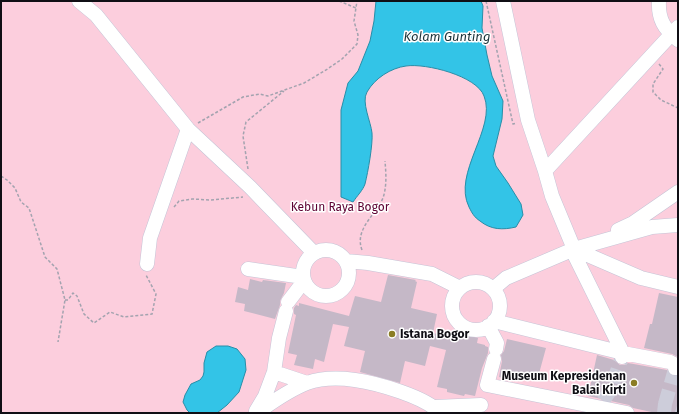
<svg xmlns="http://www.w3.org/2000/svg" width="679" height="414" font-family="'Fira Sans',sans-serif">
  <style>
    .green { fill: #fccedd }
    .water { fill: #33c4e7; stroke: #288ea8 }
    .building { fill: #c5b8c7 }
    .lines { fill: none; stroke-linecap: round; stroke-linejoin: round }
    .minor-tunnel { stroke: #cdcdda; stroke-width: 14; stroke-dasharray: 14 7; stroke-linecap: butt }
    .minor-casing { stroke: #c5c4d6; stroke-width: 15 }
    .path { stroke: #a3a3af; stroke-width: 1.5; stroke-dasharray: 3 2; stroke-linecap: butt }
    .minor { stroke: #fff; stroke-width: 14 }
    .poi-dot { fill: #8b7d24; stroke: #fff; stroke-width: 1.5 }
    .labels { text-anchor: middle; stroke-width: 3; stroke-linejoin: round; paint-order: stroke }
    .park-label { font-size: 12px; fill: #5d0333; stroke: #fff }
    .poi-label { font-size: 12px; font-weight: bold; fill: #100f15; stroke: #fff; text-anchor: start }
    .water-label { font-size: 13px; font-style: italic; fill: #1c333a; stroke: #fff }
  </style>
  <rect width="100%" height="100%" fill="#eeeefd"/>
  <path class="green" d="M1 1H678V413H1Z"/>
  <path class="water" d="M376 1H481L483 6 482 28 487 55 492 76 503 101 502 119 493 156 496 166 508 183 521 204 523 215 516 227C503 230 491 230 480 221 474 217 472 213 469 207 452 173 497 128 484 96 477 76 426 63 406 66 391 68 375 78 367 92 361 102 371 122 372 133 373 144 368 172 365 184 363 190 357 196 353 202L341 197V110L348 83 358 71 370 41 374 21Z
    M216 346H228L237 349 245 359 246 370 239 392 227 405 217 413H190L187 410 183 402 185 395 191 384 200 380 203 376 204 372V363L207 352Z"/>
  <path class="building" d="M388 275 416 280 415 281 417 282 411 308 437 314 433 333 458 338 459 333 478 338 477 343 485 345V346L488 347V353L482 368 475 396 465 394 464 396 447 392V389L437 387 446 350 430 346 425 366 405 361 400 383 360 372 365 351 344 346 349 327 333 324 324 362 315 359 313 369 294 365 297 355 288 353 296 315 294 314V308L296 305 299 306V303L349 316 355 296 381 302Z
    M250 279 262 282 263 280 286 283 284 293 280 301V305L275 319 244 311 245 304 235 302 238 287 248 290Z
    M659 293 678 297V357L672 354 644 348 650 324H652Z
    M507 339 546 348 537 381 516 376 514 381 499 377 502 361 501 355 504 351Z
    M597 355 614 360 620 365H625L628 363 667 370 671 376H678V413H656L633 408 629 405 588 396Z"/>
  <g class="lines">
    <path class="minor-tunnel" d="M603 401 610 391 622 357
      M665 404 675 369
      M664 413 665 404 678 408"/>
    <defs>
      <path id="minor" d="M79 1 96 15 188 129 250 187 314 253
        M503 1 528 120 545 171
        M659 1C658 19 664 29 678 40
        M678 27 545 171 552 196 574 249 641 278 678 287
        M618 230 633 223 678 192
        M303 273a23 23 0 1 1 46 0a23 23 0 1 1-46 0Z
        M572 250 623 353 622 357
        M346 261 368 263 432 274 460 288
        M147 264 150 238 188 129
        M248 269 303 277
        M452 306a24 24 0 1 1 48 0a24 24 0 1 1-48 0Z
        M493 289 506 278 574 249 652 227 678 225
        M288 302 304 281
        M494 321 623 353 670 362 674 364 675 368H678
        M488 326 497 343 496 349
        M494 359 487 385 627 413
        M274 372 307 383
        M435 407 481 405
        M256 411 265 396 274 372 279 338 286 311
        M257 413C272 402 289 390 307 383 321 378 340 378 355 380 377 383 426 397 440 413"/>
    </defs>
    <use href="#minor" class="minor-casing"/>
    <path class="path" d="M339 1 356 8
      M486 1 513 124 517 123
      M659 64 663 69 653 84V92L661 100 678 108
      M198 123 243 97 260 94 268 96 304 83 326 70 342 59 357 44 358 35 354 21 357 1
      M248 169 243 136 246 122 284 91
      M1 176 7 180 15 188 21 202 29 208 45 257 57 269 65 300 58 342
      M174 207 179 201 192 199 211 200 243 197
      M362 250C354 229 376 215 383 198 387 186 386 173 385 161
      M65 300H68L73 293 77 296 84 314 94 323 110 312 124 317 152 314 156 294 146 275"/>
    <use href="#minor" class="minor"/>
  </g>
  <g class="poi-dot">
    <circle cx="392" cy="334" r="4"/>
    <circle cx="634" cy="383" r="4"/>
  </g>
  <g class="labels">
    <g class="park-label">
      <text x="340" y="211">Kebun Raya Bogor</text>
    </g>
    <g class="poi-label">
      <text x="400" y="338">Istana Bogor</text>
      <text x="626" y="380" text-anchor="end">Museum Kepresidenan<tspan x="626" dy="14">Balai Kirti</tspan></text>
    </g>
    <g class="water-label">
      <text x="447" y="41">Kolam Gunting</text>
    </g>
  </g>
  <rect width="679" height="414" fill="none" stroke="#100f15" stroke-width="4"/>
</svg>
